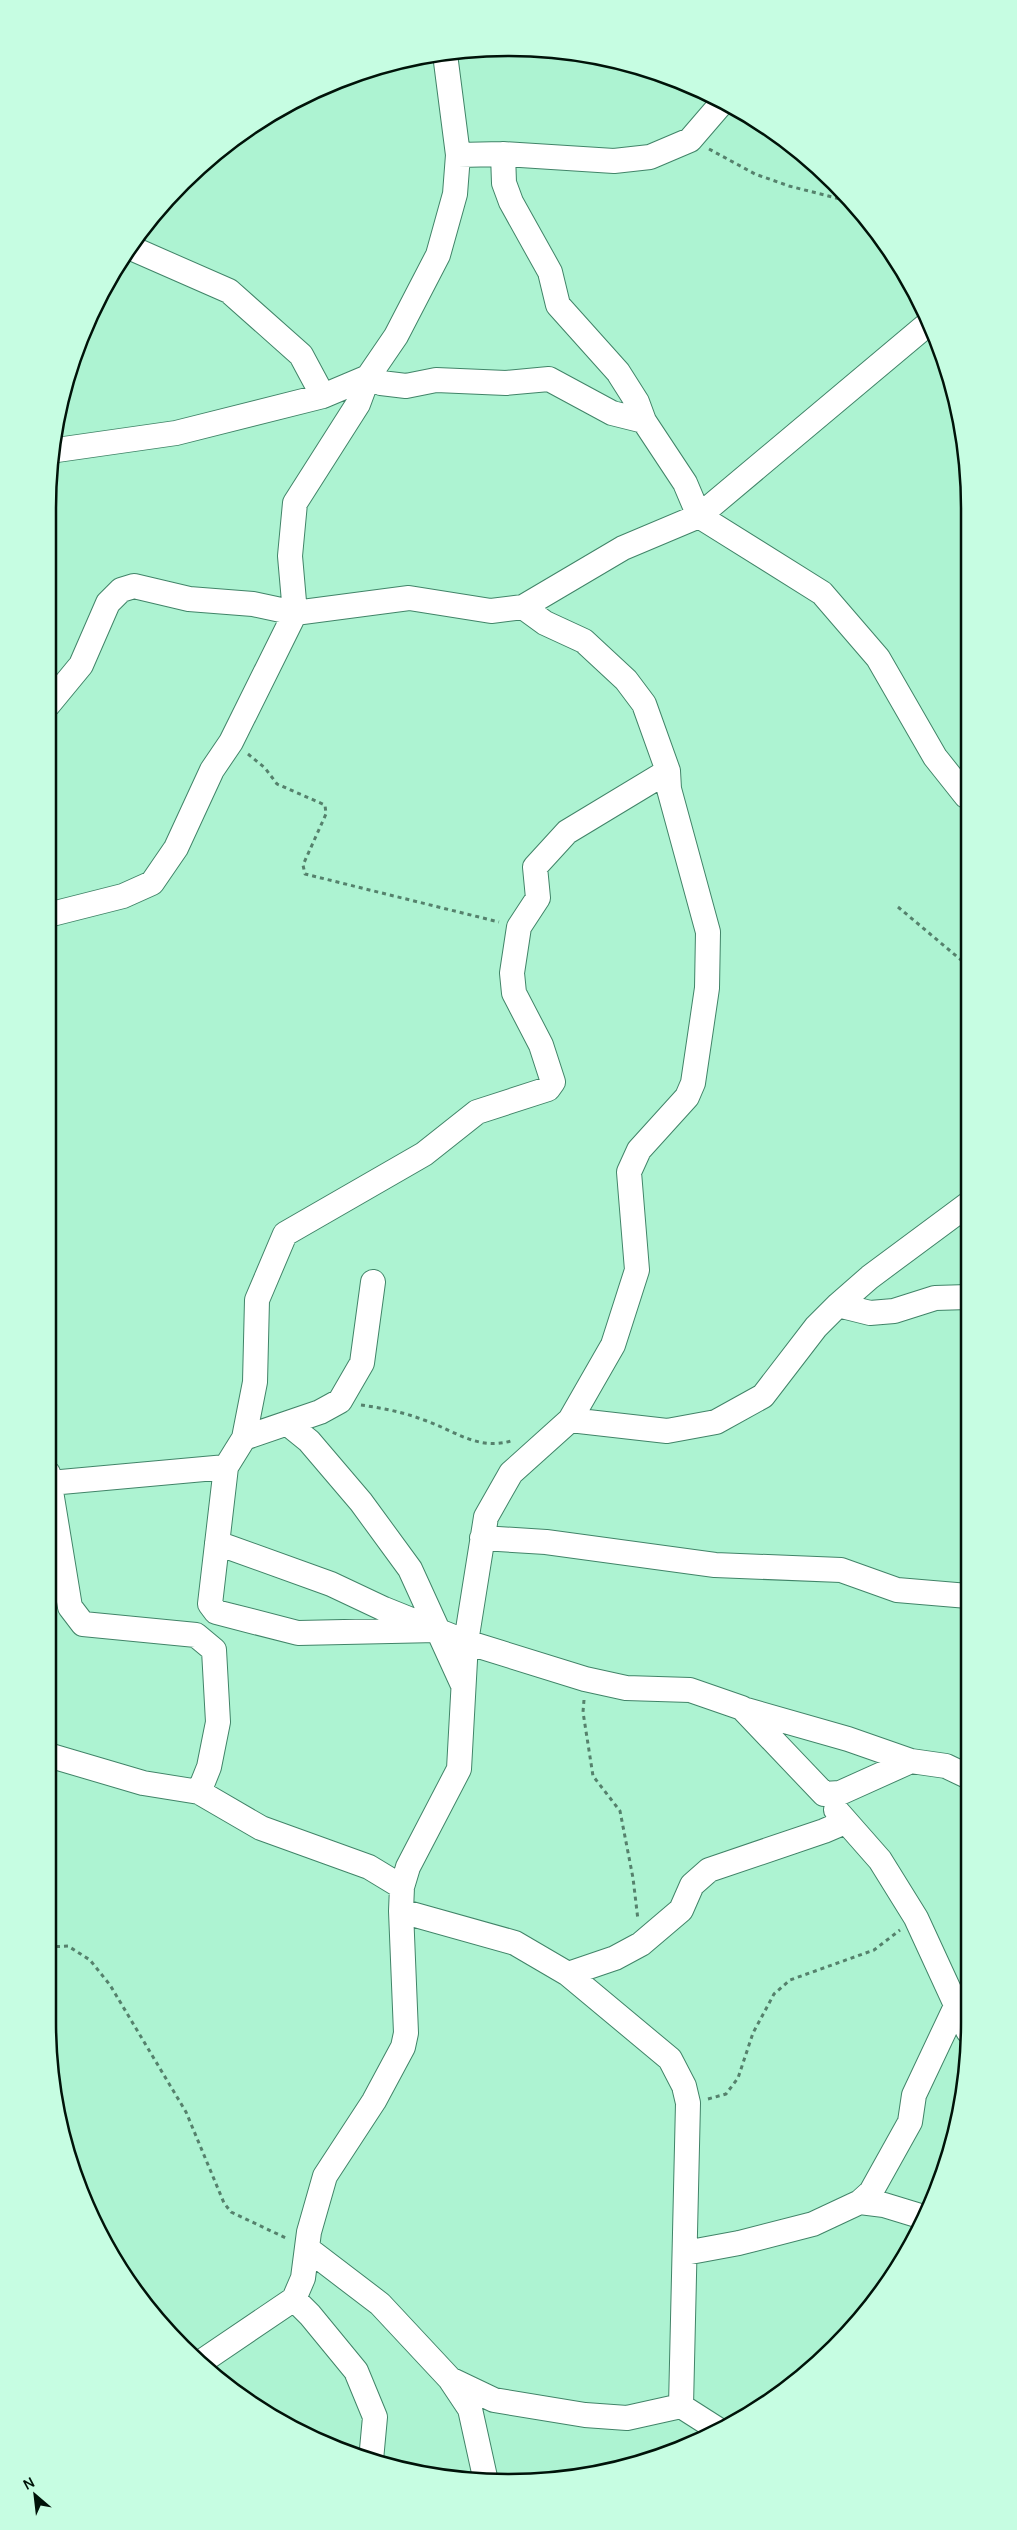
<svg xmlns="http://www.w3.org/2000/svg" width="1017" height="2530" font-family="Manrope,sans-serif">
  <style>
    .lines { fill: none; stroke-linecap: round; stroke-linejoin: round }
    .minor-casing { stroke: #418468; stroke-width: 26 }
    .path { stroke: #55816c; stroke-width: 3; stroke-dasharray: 4 4; stroke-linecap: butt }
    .minor { stroke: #fff; stroke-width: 24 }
    .rim { fill: none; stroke: #001309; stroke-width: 2.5 }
  </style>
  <rect width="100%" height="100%" fill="#adf3d2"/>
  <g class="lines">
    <defs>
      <path id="minor" d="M503 154 504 183 511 202 550 272 558 305 618 372 637 402 644 421 685 483 699 516 822 593 878 658 935 757 966 796
        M458 155 503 154 614 161 650 157 690 140 721 104
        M131 248 229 291 301 355 323 396
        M57 450 176 433 323 396 368 377 396 336 438 255 455 194 458 155 445 54
        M48 705 81 665 108 603 121 590 134 586 189 599 253 604 295 613 409 598 491 611 523 607 623 548 699 516 929 323
        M48 915 123 896 152 883 176 848 212 770 231 742 295 613 290 556 295 503 358 404 368 377 381 383 406 386 436 380 506 383 549 379 612 413 644 421
        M838 1305 870 1313 894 1311 935 1298 968 1297
        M570 1420 667 1431 716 1422 763 1396 816 1327 838 1305 870 1277 967 1205
        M288 1424 309 1441 361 1502 410 1569 462 1683
        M244 1438 320 1412 340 1401 362 1363 373 1282
        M48 1473 70 1607 83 1624 196 1635 214 1650 218 1722 209 1767 199 1792
        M50 1483 226 1467
        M482 1538 546 1542 715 1565 841 1570 897 1590 968 1596
        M217 1543 331 1584 384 1609 466 1642 585 1679 626 1688 690 1690 742 1708 824 1794 840 1793 911 1761 946 1766 969 1777
        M437 1630 298 1633 216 1612 210 1604 226 1467 244 1438 255 1382 257 1300 285 1234 424 1154 477 1112 548 1089 553 1082 541 1045 514 993 512 973 519 927 538 898 535 867 567 832 668 771 644 704 626 680 584 641 545 623 523 607
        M743 1709 848 1739 911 1761
        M48 1755 143 1783 199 1792 261 1828 369 1867 402 1887
        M836 1810 880 1860 916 1918 968 2031
        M401 1911 515 1943 568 1974 670 2059 684 2086 688 2103 681 2406 717 2429
        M568 1974 615 1958 641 1944 681 1910 692 1885 709 1870 824 1831 845 1822
        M860 2202 884 2205 920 2216
        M308 2249 380 2304 450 2379 470 2409 485 2477
        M685 2253 739 2243 813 2224 860 2202 871 2192 910 2122 914 2095 956 2006
        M294 2299 310 2315 356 2371 375 2417 371 2460
        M204 2360 294 2299 303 2278 309 2232 325 2176 374 2101 403 2047 406 2033 401 1911 402 1887 408 1867 459 1769 466 1642 486 1517 511 1473 570 1420 613 1345 637 1270 629 1172 639 1150 687 1097 693 1083 707 988 708 932 669 789 668 771
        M450 2379 494 2400 585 2415 627 2418 681 2406"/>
    </defs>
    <use href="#minor" class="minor-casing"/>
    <path class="path" d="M709 149 755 174 789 186 852 202
      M248 754 265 768 277 784 325 805 326 814 303 865 305 874 499 922
      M898 907 967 965
      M361 1405C382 1408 403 1412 424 1420 456 1431 479 1452 514 1440
      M584 1700 583 1712 593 1776 620 1811 633 1878 638 1920
      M48 1947 68 1946 90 1960 110 1985 186 2112 224 2203 231 2212 288 2239
      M708 2099 726 2094 738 2078 753 2033 774 1994 790 1980 874 1950 900 1930"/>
    <use href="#minor" class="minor"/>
  </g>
  <path d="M0 0H1017V2530H0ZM508 56H509A452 452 0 0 1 961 508V2022A452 452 0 0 1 509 2474H508A452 452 0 0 1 56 2022V508A452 452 0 0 1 508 56Z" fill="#c6fde2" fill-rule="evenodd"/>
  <path class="rim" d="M508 56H509A452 452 0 0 1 961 508V2022A452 452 0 0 1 509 2474H508A452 452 0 0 1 56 2022V508A452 452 0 0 1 508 56Z"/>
  <g transform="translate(35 2495) rotate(332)" stroke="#c6fde2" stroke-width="4" paint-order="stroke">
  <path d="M0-4L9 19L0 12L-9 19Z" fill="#001309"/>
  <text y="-8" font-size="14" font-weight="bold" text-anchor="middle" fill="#001309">N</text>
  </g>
</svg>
